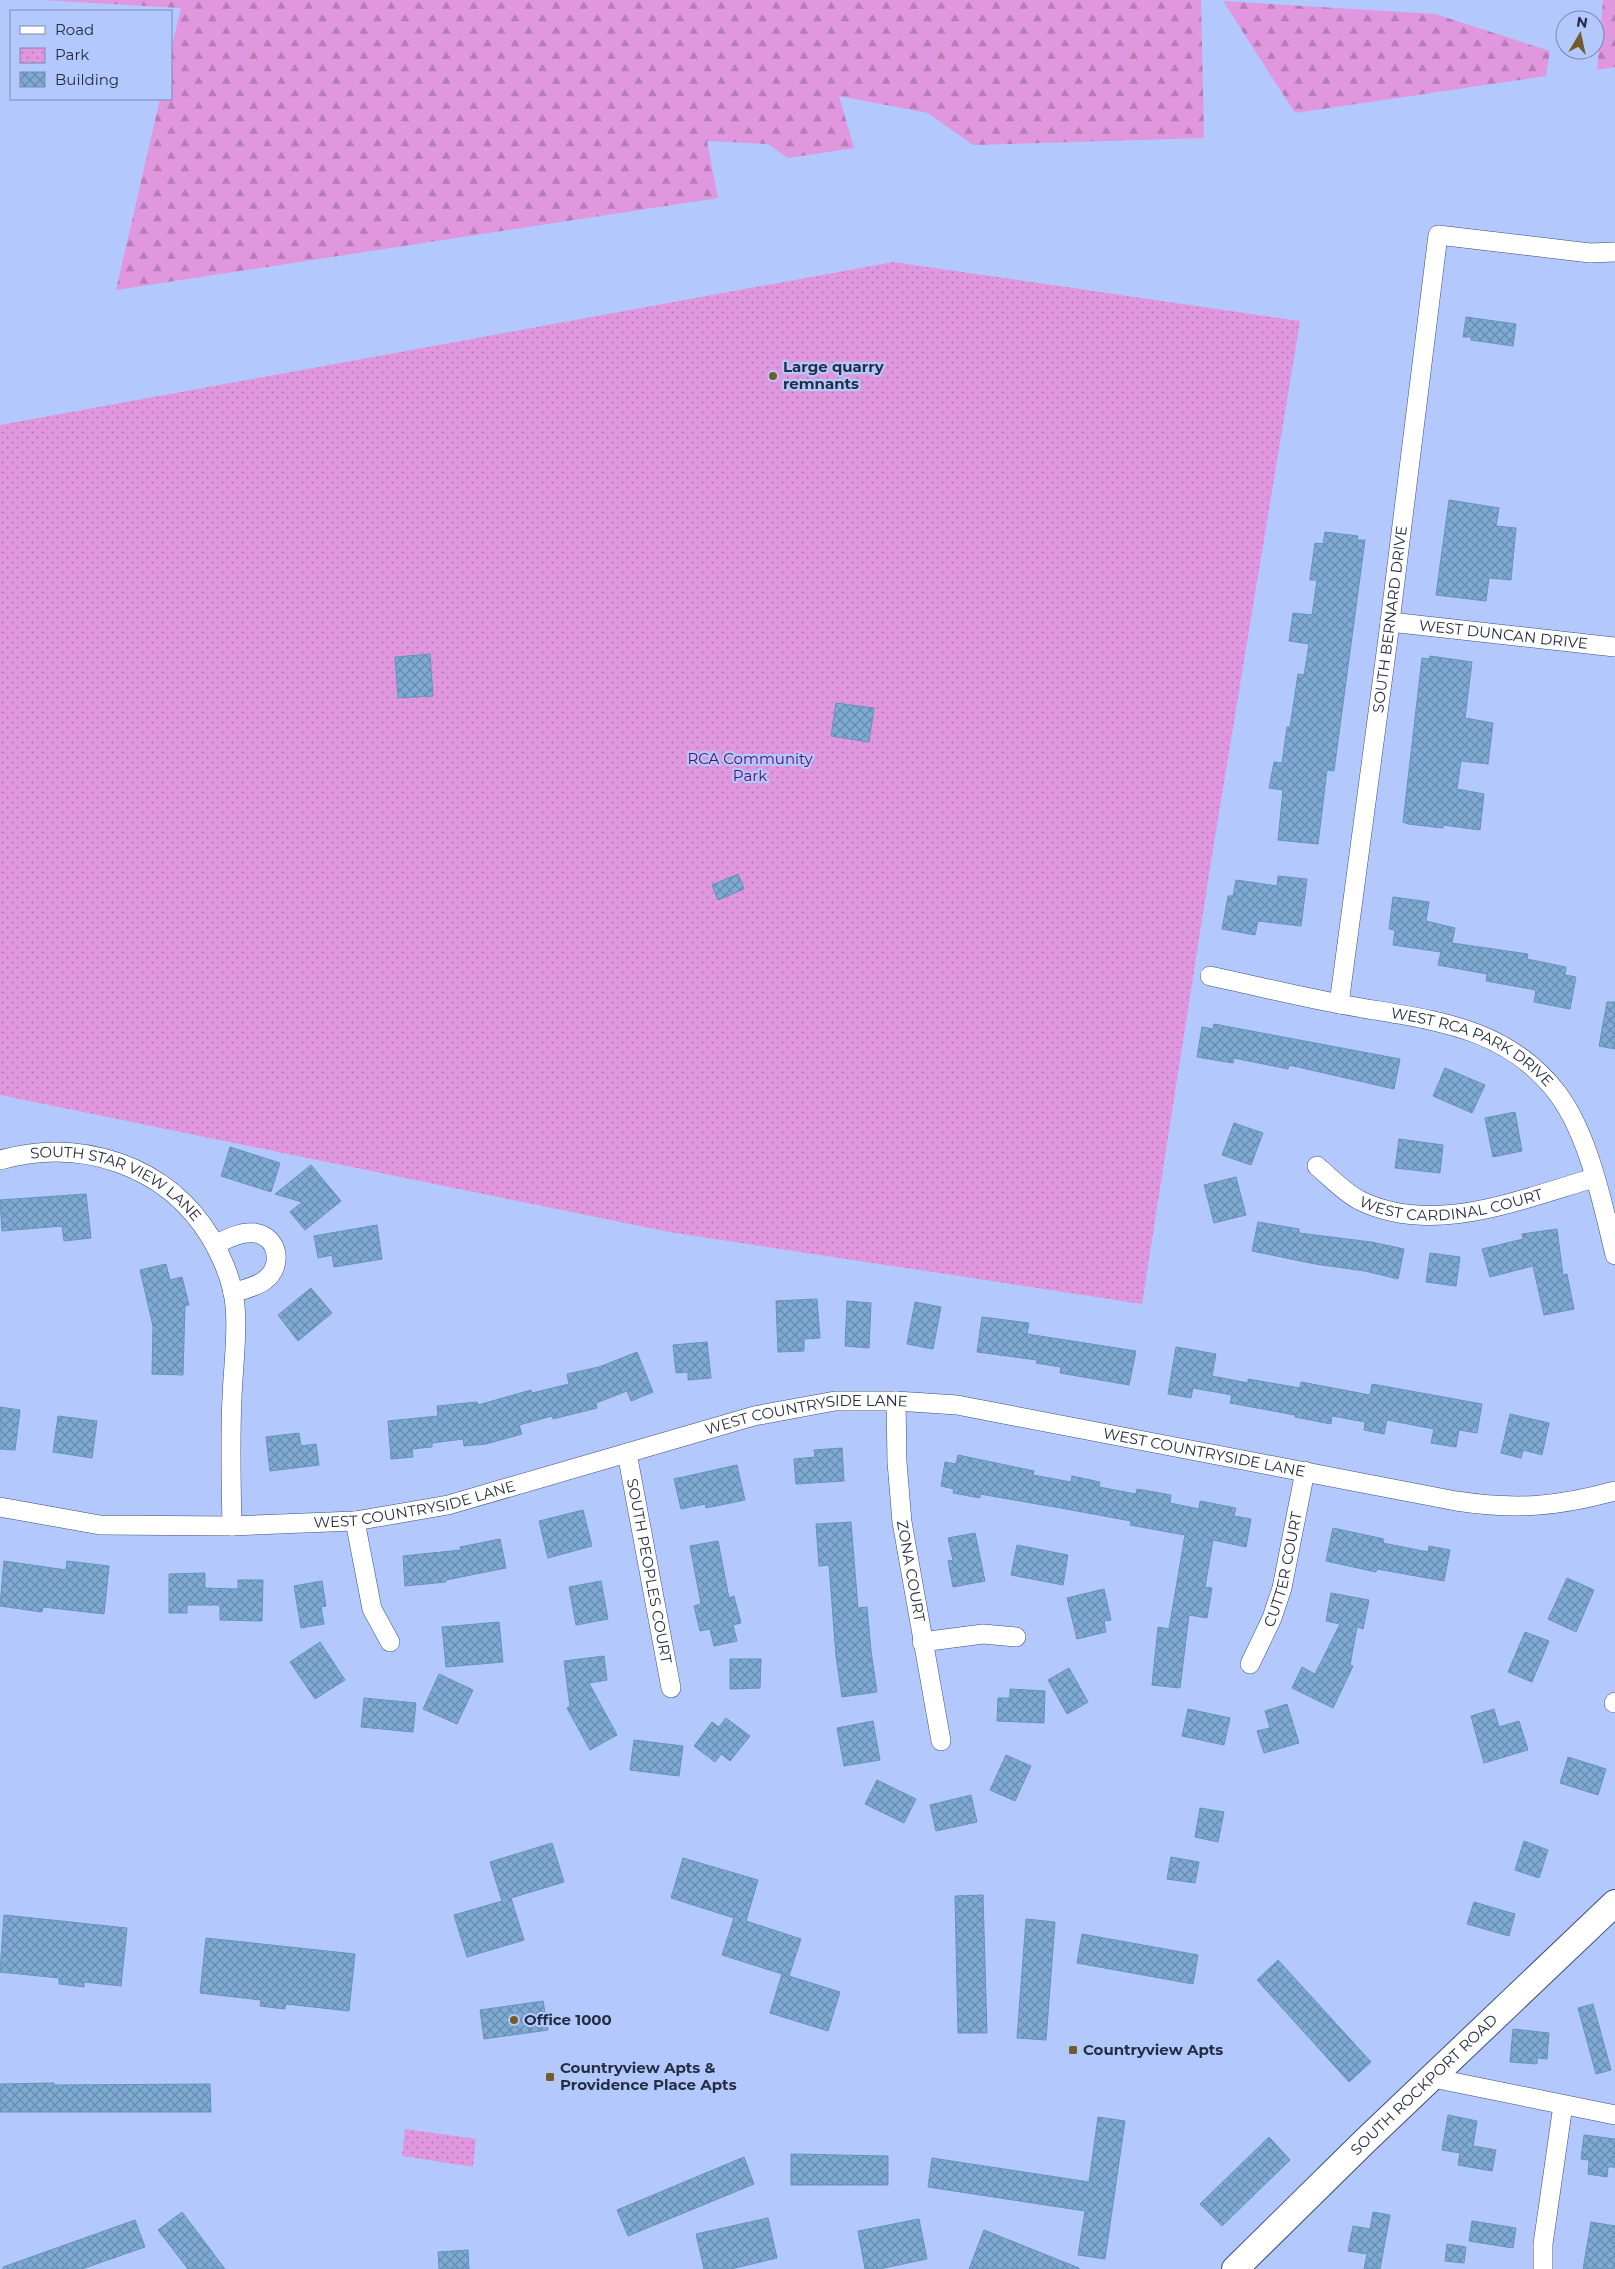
<svg xmlns="http://www.w3.org/2000/svg" width="1615" height="2269" font-family="Montserrat,sans-serif">
  <style>
    .forest { fill: url(#forest-firs) }
    .park { fill: url(#park-dots) }
    .building { fill: url(#building-cross-hatch); stroke: #6793bc }
    .lines { fill: none; stroke-linecap: round; stroke-linejoin: round }
    .street-casing { stroke: #3c4d79; stroke-width: 20 }
    .secondary-casing { stroke: #3c4d79; stroke-width: 28 }
    .street { stroke: #fff; stroke-width: 19 }
    .secondary { stroke: #fff; stroke-width: 26 }
    .poi-dot { fill: #715d2c; stroke: #b3c8fd; stroke-width: 2 }
    .labels { text-anchor: middle; stroke-width: 4.5; stroke-linejoin: round; paint-order: stroke }
    .poi-label { font-size: 15px; font-weight: bold; fill: #252d42; stroke: #b3c8fd; text-anchor: start }
    .street-label { font-size: 15px; fill: #252d42; stroke: #b3c8fd }
    .park-label { font-size: 15px; fill: #5c095e; stroke: #b3c8fd }
  </style>
  <defs>
    <pattern id="forest-firs" width="22" height="20" patternUnits="userSpaceOnUse" patternTransform="scale(1.25)"><rect width="22" height="20" fill="#e097de"/><path d="M5 1l3.5 6h-7zM16 11l3.5 6h-7z" fill="#b57cb6"/></pattern>
    <pattern id="park-dots" width="8" height="8" patternUnits="userSpaceOnUse" patternTransform="scale(1.25)"><rect width="8" height="8" fill="#e097de"/><path d="M2 2h.1M6 6h.1" fill="none" stroke="#b57cb6" stroke-width="1.8" stroke-linecap="round"/></pattern>
    <pattern id="building-cross-hatch" width="8" height="8" patternUnits="userSpaceOnUse" patternTransform="scale(1.25)"><rect width="8" height="8" fill="#7eaad4"/><path d="M0 0l8 8M0 8l8-8" fill="none" stroke="#678bae"/></pattern>
  </defs>
  <rect width="100%" height="100%" fill="#b3c8fd"/>
  <path class="forest" d="M42 0H1201L1204 138 973 145 928 113 839 96 854 148 788 158 768 144 707 141 718 198 116 290 160 99H171V50L181 8Z
    M1603 0H1615V67L1597 70Z
    M1223 1 1435 14 1550 51 1546 76 1295 113Z"/>
  <path class="park" d="M893 262 1300 321 1213 849 1142 1304 669 1232 0 1095V425Z
    M405 2129 476 2139 473 2167 402 2156Z"/>
  <path class="building" d="M1466 317 1516 324 1513 346 1471 340V337H1463Z
    M1449 500 1499 508 1496 526 1516 528 1511 580 1489 578 1486 601 1436 595Z
    M1325 532 1358 536 1357 540H1365L1334 771 1327 770 1318 844 1278 840 1283 790 1269 788 1274 762 1282 763 1287 727H1290L1298 674 1304 675 1309 644 1289 641 1293 613 1312 615 1317 580H1310V578L1315 543 1323 544Z
    M430 654 433 696 398 698 395 657Z
    M1430 656 1472 662 1465 718 1493 723 1488 764 1461 761 1457 789 1484 794 1480 830 1443 825V828L1408 824 1403 822 1422 658 1430 659Z
    M836 703 874 708 869 742 831 736Z
    M738 874 744 889 718 900 712 885Z
    M1278 876 1307 879 1301 926 1258 921 1255 935 1222 929 1228 896H1233L1236 880 1277 886Z
    M1393 897 1429 902 1426 921 1455 928 1452 943 1528 954 1527 959 1566 967 1565 975 1576 977 1570 1009 1534 1002 1536 990 1486 981 1487 974 1438 965 1441 952 1393 945 1395 930 1389 929Z
    M1607 1002H1615V1049L1599 1046Z
    M1214 1024 1400 1059 1394 1089 1289 1065 1288 1069 1234 1058 1233 1063 1197 1057 1202 1027 1213 1029Z
    M1445 1068 1485 1085 1472 1113 1433 1096Z
    M1515 1112 1522 1151 1493 1157 1485 1118Z
    M1234 1123 1263 1133 1251 1165 1222 1155Z
    M1399 1139 1443 1145 1440 1173 1395 1168Z
    M230 1147 280 1163 271 1192 221 1176Z
    M311 1165 341 1201 305 1230 290 1212 302 1202 275 1194Z
    M1236 1177 1246 1215 1214 1223 1204 1185Z
    M86 1194 91 1238 64 1241 62 1226 2 1231 0 1200Z
    M1258 1222 1299 1229V1233L1371 1242 1404 1249 1398 1279 1365 1271 1315 1264 1252 1251Z
    M377 1225 382 1259 334 1267 332 1255 318 1258 314 1236Z
    M1557 1229 1563 1275 1567 1274 1574 1309 1544 1315 1533 1266 1490 1277 1482 1249 1523 1239 1522 1234Z
    M1430 1253 1460 1257 1456 1286 1426 1282Z
    M166 1264 170 1280 182 1277 189 1305 185 1306 183 1375 152 1374 153 1326 140 1270Z
    M311 1288 332 1313 298 1341 278 1315Z
    M817 1299 820 1338 804 1339V1351L778 1352 776 1301Z
    M847 1301 871 1303 869 1348 845 1346Z
    M915 1302 941 1307 933 1349 907 1344Z
    M982 1317 1029 1323 1027 1334 1136 1351 1129 1385 1060 1373 1061 1367 1036 1363 1037 1360 977 1352Z
    M707 1342 711 1378 688 1380V1372L676 1373 673 1345Z
    M1176 1347 1216 1354 1212 1376 1248 1383V1379L1300 1388 1301 1382 1370 1395 1372 1384 1482 1404 1477 1433 1459 1430 1456 1447 1431 1443 1434 1429 1387 1420 1384 1434 1364 1430 1365 1422 1332 1416 1331 1424 1295 1417V1415L1230 1403 1232 1395 1193 1388 1191 1398 1168 1394Z
    M637 1352 653 1392 631 1401 627 1391 596 1403 597 1408 553 1419 552 1416 519 1425 522 1434 486 1444 464 1446 463 1439 432 1443V1447L412 1449 413 1457 391 1459 388 1421 438 1416 437 1406 477 1402 478 1405 531 1390 532 1393 569 1384 567 1374 599 1367Z
    M0 1407 20 1410 15 1450 0 1449Z
    M1510 1414 1549 1423 1542 1455 1523 1450 1521 1458 1501 1453Z
    M58 1416 97 1421 92 1458 53 1452Z
    M299 1433 301 1446 316 1444 319 1465 270 1471 266 1437Z
    M842 1448 844 1481 796 1484 794 1459 815 1457 814 1450Z
    M958 1455 1034 1471 1033 1475 1071 1482 1072 1476 1100 1482 1099 1487 1136 1494 1137 1489 1171 1495 1170 1503 1199 1509 1200 1501 1236 1508 1234 1516 1251 1519 1246 1547 1213 1540 1205 1587 1212 1588 1207 1618 1189 1615 1180 1688 1152 1685 1158 1627 1169 1629 1185 1535 1130 1525 1131 1521 1066 1509 980 1494V1498L953 1493 954 1489 941 1486 945 1462 956 1464Z
    M737 1465 745 1500 706 1508 705 1504 681 1509 674 1479Z
    M583 1510 592 1546 548 1558 539 1521Z
    M851 1522 858 1608 867 1607 871 1651 877 1692 842 1697 836 1656 829 1565 819 1566 816 1524Z
    M1333 1528 1384 1539 1383 1543 1428 1552 1429 1546 1450 1550 1444 1581 1377 1569 1376 1572 1326 1561Z
    M975 1533 985 1581 953 1587 948 1561 953 1560 948 1538Z
    M500 1539 506 1568 446 1580V1582L405 1586 403 1556 461 1550 460 1547Z
    M718 1541 729 1598 734 1596 741 1623 733 1625 737 1641 714 1646 710 1629 700 1631 694 1606 701 1604 690 1546Z
    M1017 1545 1068 1555 1063 1585 1011 1575Z
    M4 1561 66 1570 67 1561 109 1566 104 1614 43 1607 42 1612 0 1606Z
    M205 1573V1588L238 1589V1580H263L262 1621 220 1620V1605H187V1613H169V1574Z
    M1567 1578 1594 1590 1576 1632 1548 1619Z
    M322 1581 326 1606 321 1607 324 1624 301 1628 294 1586Z
    M601 1581 608 1619 576 1625 569 1587Z
    M1104 1589 1111 1620 1104 1621 1106 1632 1077 1639 1067 1598Z
    M1331 1593 1369 1600 1363 1629 1357 1627 1350 1665 1353 1666 1333 1708 1292 1688 1302 1667 1315 1674 1340 1624 1326 1621Z
    M499 1622 503 1662 446 1667 442 1627Z
    M1525 1632 1549 1641 1532 1682 1508 1672Z
    M320 1642 345 1680 315 1699 290 1662Z
    M604 1656 607 1680 589 1683 617 1735 590 1750 567 1708 570 1706 564 1661Z
    M730 1659H761L760 1688 730 1689Z
    M1069 1668 1088 1702 1067 1714 1048 1680Z
    M439 1674 473 1690 457 1724 423 1709Z
    M1010 1689 1045 1691 1044 1723 997 1721 998 1698H1010Z
    M364 1698 416 1703 413 1732 361 1727Z
    M1287 1704 1299 1743 1264 1753 1257 1731 1270 1728 1265 1711Z
    M1188 1709 1230 1718 1224 1745 1182 1736Z
    M1494 1709 1499 1727 1519 1721 1528 1750 1484 1763 1471 1716Z
    M726 1718 750 1736 730 1761 721 1754 715 1762 694 1746 712 1722 719 1727Z
    M873 1721 880 1760 844 1766 837 1728Z
    M634 1740 683 1746 679 1776 630 1770Z
    M1006 1755 1031 1766 1015 1801 990 1790Z
    M1568 1757 1606 1769 1598 1795 1560 1783Z
    M877 1780 916 1799 904 1823 865 1804Z
    M971 1795 977 1822 936 1831 930 1805Z
    M1200 1808 1224 1812 1218 1842 1195 1837Z
    M1524 1841 1548 1850 1539 1878 1515 1870Z
    M552 1843 564 1882 511 1898 524 1940 467 1957 454 1915 502 1901 490 1862Z
    M1171 1857 1199 1862 1195 1883 1167 1879Z
    M683 1858 758 1880 746 1921 801 1939 789 1976 840 1992 828 2031 770 2013 782 1974 722 1955 734 1918 671 1898Z
    M983 1895 987 2033H958L955 1896Z
    M1474 1902 1515 1914 1509 1936 1467 1924Z
    M4 1915 127 1928 121 1986 84 1982V1987L59 1984V1978L0 1972Z
    M1026 1919 1055 1922 1046 2040 1017 2038Z
    M1082 1934 1198 1955 1193 1984 1077 1963Z
    M206 1938 355 1954 349 2011 286 2004 285 2009 260 2006 261 2000 200 1993Z
    M1278 1960 1371 2062 1349 2082 1257 1980Z
    M543 2001 548 2030 484 2039 480 2010Z
    M1593 2004 1611 2070 1596 2074 1578 2008Z
    M1513 2029 1549 2033 1547 2059 1537 2058V2064L1510 2062Z
    M54 2083V2085L210 2084 211 2112H0V2084Z
    M1448 2115 1477 2121 1473 2146 1496 2150 1492 2171 1458 2165 1460 2153 1442 2150Z
    M1098 2117 1125 2121 1105 2259 1078 2255 1085 2211 928 2187 932 2158 1089 2182Z
    M1584 2135 1615 2139V2167H1608L1607 2177 1588 2174 1589 2160 1581 2159Z
    M1269 2137 1290 2160 1222 2226 1200 2204Z
    M791 2154 888 2156V2185H791Z
    M744 2157 754 2184 628 2236 617 2210Z
    M182 2212 225 2269H188L158 2230Z
    M1373 2212 1390 2215 1380 2269H1364L1367 2254 1348 2251 1353 2226 1370 2229Z
    M768 2218 777 2258 731 2269H704L696 2234Z
    M919 2219 927 2259 879 2269H865L858 2231Z
    M135 2220 145 2247 82 2269H3V2267Z
    M1472 2221 1516 2228 1513 2248 1469 2241Z
    M1591 2222 1615 2226V2269H1583Z
    M984 2230 1079 2268V2269H969Z
    M1447 2244 1466 2247 1464 2263 1445 2261Z
    M468 2250 469 2269H439L438 2252Z"/>
  <g class="lines">
    <defs>
      <g id="street">
        <path id="s1" d="M1390 622 1615 647"/>
        <path id="s2" d="M1210 976C1253 985 1296 996 1340 1004 1422 1020 1503 1021 1558 1094 1589 1136 1603 1205 1615 1255"/>
        <path id="s3" d="M1339 1004 1388 638 1438 235 1590 253 1615 252"/>
        <path id="s4" d="M0 1160C81 1137 167 1165 211 1238 223 1259 233 1282 235 1306 238 1333 233 1369 232 1397 230 1440 231 1483 232 1526"/>
        <path id="s5" d="M1317 1166C1331 1178 1344 1192 1359 1200 1433 1237 1521 1199 1594 1178"/>
        <path d="M215 1245C227 1239 241 1231 255 1233 279 1237 283 1266 265 1280 257 1287 243 1289 233 1293"/>
        <path id="s6" d="M896 1401 897 1462 902 1522 941 1741"/>
        <path id="s7" d="M627 1453 671 1688"/>
        <path id="s8" d="M0 1507 100 1525 232 1526 355 1521 448 1505 754 1416 835 1401H896L957 1405 1456 1501C1516 1510 1557 1507 1615 1491"/>
        <path d="M355 1521 372 1609 390 1642"/>
        <path d="M922 1642 983 1634 1016 1637"/>
        <path id="s9" d="M1250 1664 1272 1618 1282 1588 1305 1471"/>
        <path d="M1614 1703 1615 1702"/>
        <path d="M1433 2078 1615 2115"/>
        <path d="M1543 2269V2244L1563 2105"/>
      </g>
      <g id="secondary">
        <path id="s10" d="M1235 2269 1365 2141 1615 1903"/>
      </g>
    </defs>
    <use href="#street" class="street-casing"/>
    <use href="#secondary" class="secondary-casing"/>
    <use href="#street" class="street"/>
    <use href="#secondary" class="secondary"/>
  </g>
  <g class="poi-dot">
    <circle cx="773" cy="376" r="5"/>
    <circle cx="514" cy="2020" r="5"/>
    <rect x="1068" y="2045" width="10" height="10" rx="2.5"/>
    <rect x="545" y="2072" width="10" height="10" rx="2.5"/>
  </g>
  <g class="labels">
    <g class="poi-label">
      <text x="783" y="372">Large quarry<tspan x="783" dy="17">remnants</tspan></text>
      <text x="524" y="2025">Office 1000</text>
      <text x="1083" y="2055">Countryview Apts</text>
      <text x="560" y="2073">Countryview Apts &amp;<tspan x="560" dy="17">Providence Place Apts</tspan></text>
    </g>
    <g class="street-label">
      <text dy="5" stroke="none"><textPath href="#s3" startOffset="388">SOUTH BERNARD DRIVE</textPath></text>
      <text dy="5" stroke="none"><textPath href="#s1" startOffset="114">WEST DUNCAN DRIVE</textPath></text>
      <text dy="5" stroke="none"><textPath href="#s2" startOffset="274">WEST RCA PARK DRIVE</textPath></text>
      <text dy="5" stroke="none"><textPath href="#s4" startOffset="125">SOUTH STAR VIEW LANE</textPath></text>
      <text dy="5" stroke="none"><textPath href="#s5" startOffset="149">WEST CARDINAL COURT</textPath></text>
      <text dy="5" stroke="none"><textPath href="#s8" startOffset="822">WEST COUNTRYSIDE LANE</textPath></text>
      <text dy="5" stroke="none"><textPath href="#s8" startOffset="1226">WEST COUNTRYSIDE LANE</textPath></text>
      <text dy="5" stroke="none"><textPath href="#s8" startOffset="418">WEST COUNTRYSIDE LANE</textPath></text>
      <text dy="5" stroke="none"><textPath href="#s9" startOffset="101">CUTTER COURT</textPath></text>
      <text dy="5" stroke="none"><textPath href="#s7" startOffset="120">SOUTH PEOPLES COURT</textPath></text>
      <text dy="5" stroke="none"><textPath href="#s6" startOffset="171">ZONA COURT</textPath></text>
      <text dy="5" stroke="none"><textPath href="#s10" startOffset="264">SOUTH ROCKPORT ROAD</textPath></text>
    </g>
    <g class="park-label">
      <text x="750" y="764">RCA Community<tspan x="750" dy="17">Park</tspan></text>
    </g>
  </g>
  <rect x="10" y="10" width="162" height="90" fill="#b3c8fd" stroke="#7a8ab2"/>
  <rect x="20" y="26" width="25" height="8" fill="#ffffff" stroke="#7a8ab2"/>
  <text x="55" y="35" font-size="15" fill="#252d42">Road</text>
  <rect x="20" y="48" width="25" height="15" fill="url(#park-dots)" stroke="#7a8ab2"/>
  <text x="55" y="60" font-size="15" fill="#252d42">Park</text>
  <rect x="20" y="72" width="25" height="15" fill="url(#building-cross-hatch)" stroke="#7a8ab2"/>
  <text x="55" y="85" font-size="15" fill="#252d42">Building</text>
  <g transform="translate(1580 35) rotate(9)"><circle r="24" fill="#b3c8fd" stroke="#7a8ab2"/>
  <path d="M0-4L9 19L0 12L-9 19Z" fill="#715d2c"/>
  <text y="-8" font-size="14" font-weight="bold" text-anchor="middle" fill="#252d42">N</text>
  </g>
</svg>
